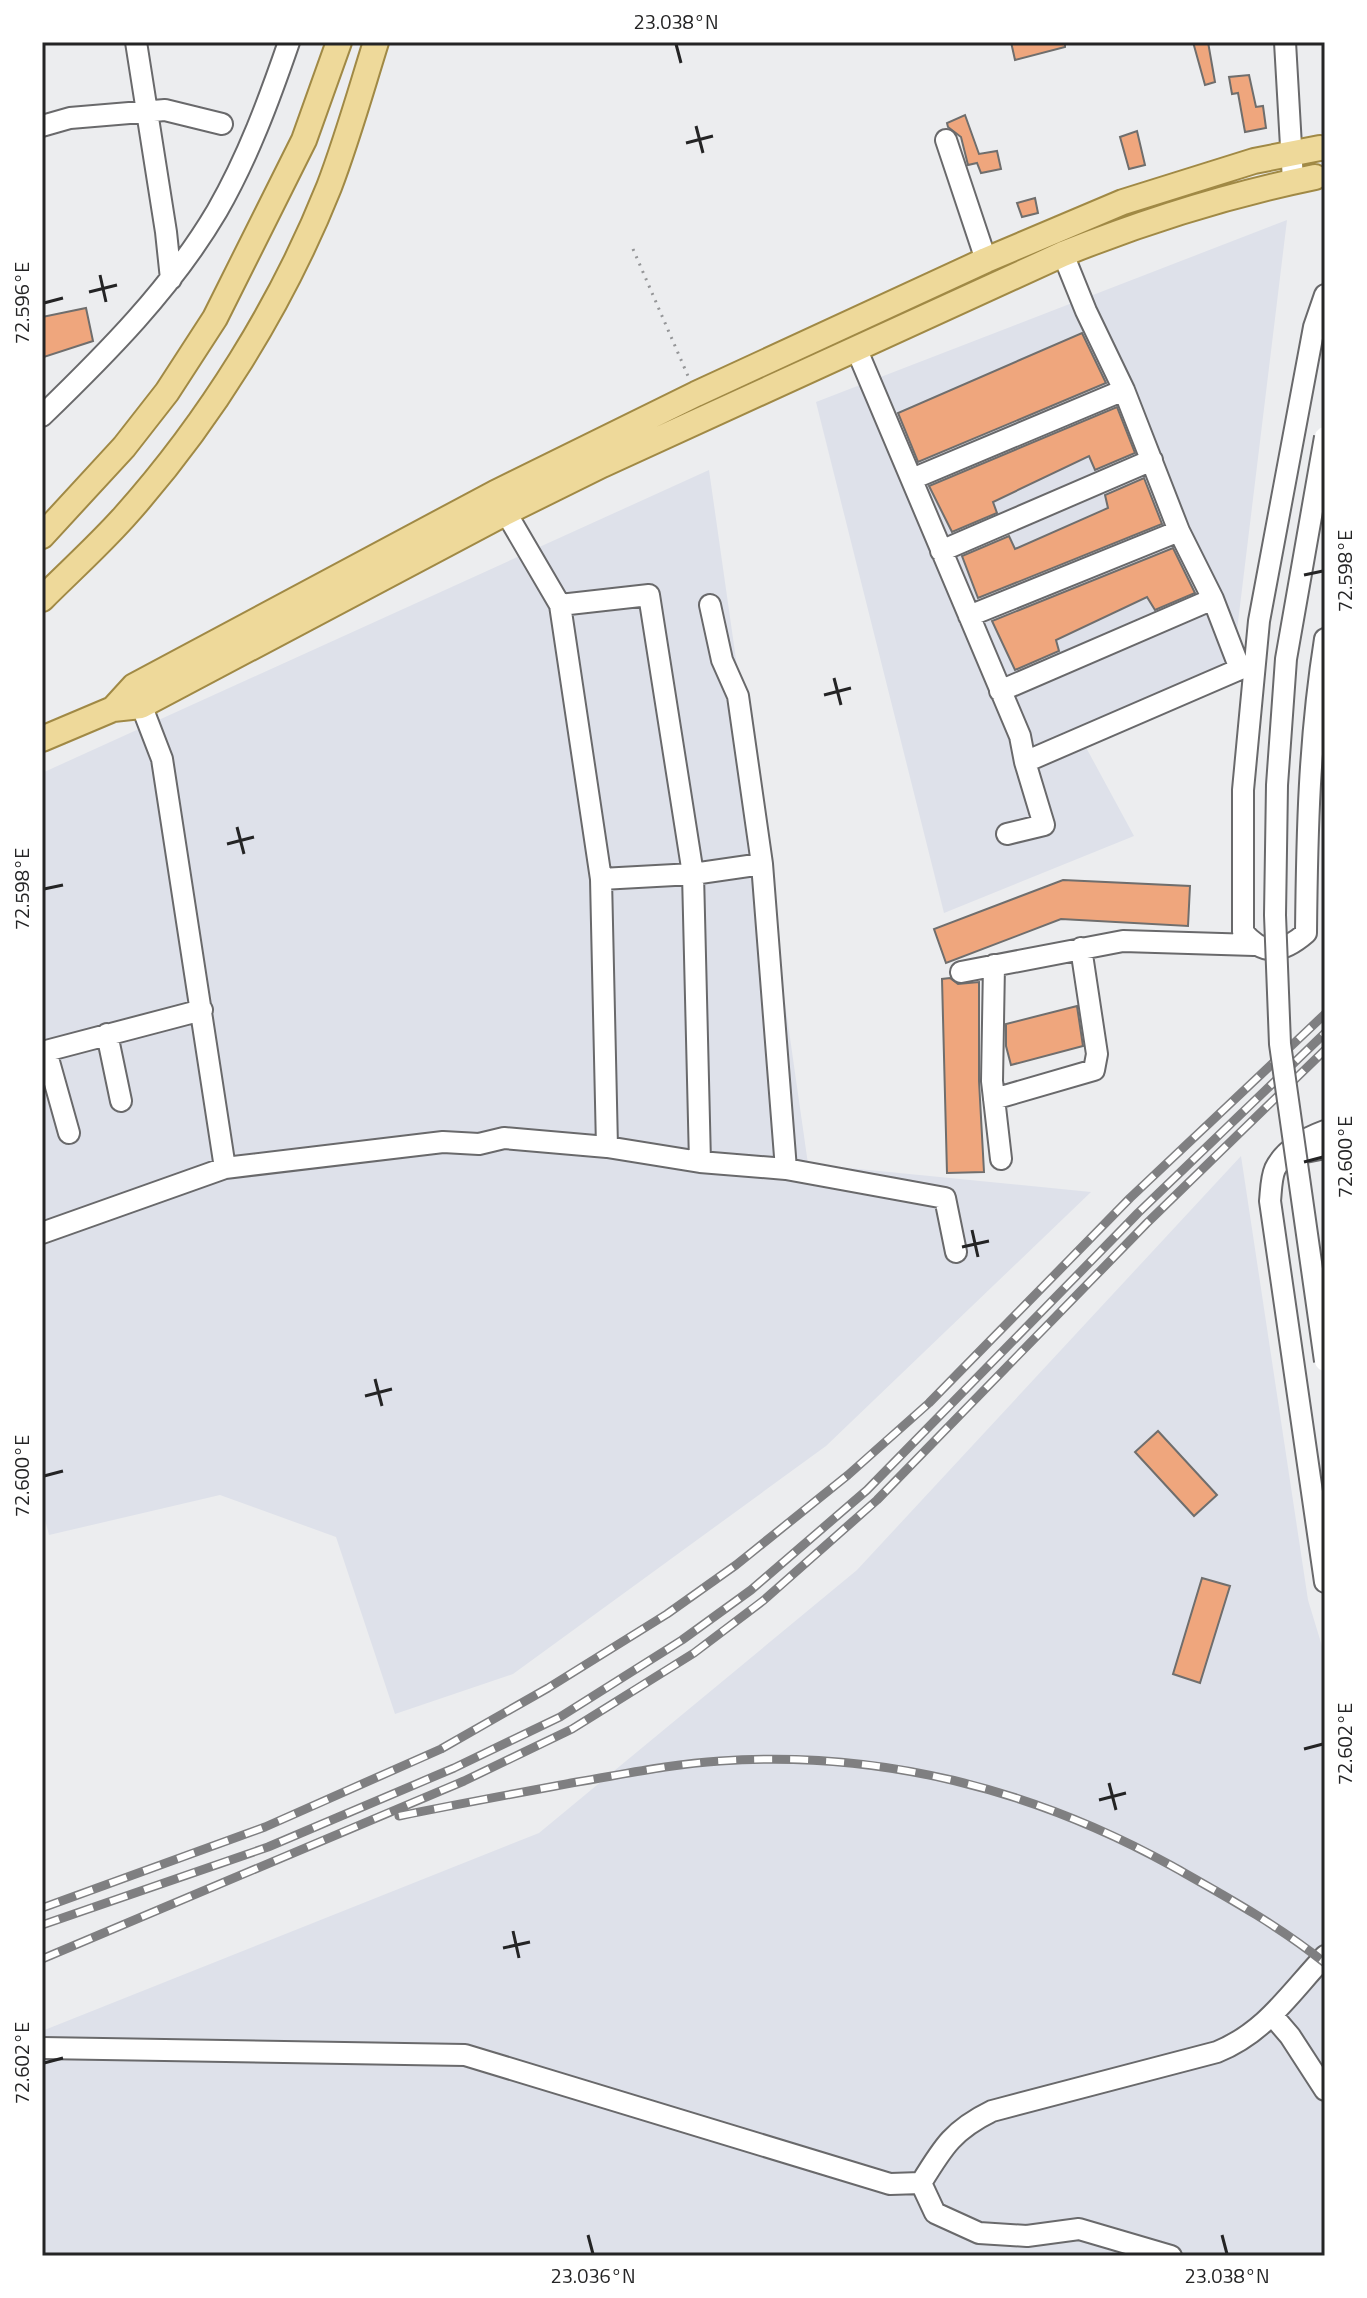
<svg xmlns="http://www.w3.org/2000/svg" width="1367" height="2298" font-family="'Titillium Web',sans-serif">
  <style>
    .built { fill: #dee1ea }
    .building { fill: #efa67d; stroke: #6f6e6d; stroke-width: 2 }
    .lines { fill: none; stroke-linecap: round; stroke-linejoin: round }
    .minor-casing { stroke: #69696b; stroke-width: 24 }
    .major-casing { stroke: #a08945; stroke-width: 28 }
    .path { stroke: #959698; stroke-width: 3; stroke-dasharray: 2 6; stroke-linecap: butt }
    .minor { stroke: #fff; stroke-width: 20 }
    .major { stroke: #eed99a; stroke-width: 24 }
    .rail-casing { stroke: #7f7f81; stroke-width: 9 }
    .rail { stroke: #fff; stroke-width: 6; stroke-dasharray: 18; stroke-linecap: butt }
    .minor-bridge-casing { stroke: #69696b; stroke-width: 24; stroke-linecap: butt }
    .minor-bridge { stroke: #fff; stroke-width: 20 }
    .ticks { fill: none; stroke: #242425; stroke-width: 3 }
    .neatline { fill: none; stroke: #242425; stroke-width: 3 }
    .ticks-label { font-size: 20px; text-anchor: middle; fill: #242425 }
  </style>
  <rect width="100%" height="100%" fill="#ecedef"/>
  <path class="built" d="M1287 220 1233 663 1076 729 1134 836 944 913 816 402Z
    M709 470 808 1164 1091 1192 826 1446 513 1674 395 1714 336 1537 220 1495 49 1535 42 1508V773Z
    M1241 1156 1308 1600 1325 1656V2256H42V2031L539 1833 857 1570Z"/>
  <path class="building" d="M1011 42H1065V47L1015 60Z
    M1193 42H1208L1215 82 1205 85Z
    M1249 75 1256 107 1263 106 1266 128 1245 132 1238 93 1232 94 1229 77Z
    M965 115 979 154 997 151 1001 169 981 173 977 163 968 165 961 137 948 127 947 123Z
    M1137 131 1145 165 1129 169 1120 137Z
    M1035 198 1038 213 1022 217 1017 203Z
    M86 308 93 341 44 357 42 317Z
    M1082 333 1106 383 918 462 898 413Z
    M1117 407 1135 453 1095 470 1089 456 993 502 997 513 952 532 929 486Z
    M1144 478 1162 524 978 598 962 556 1009 536 1015 549 1108 508 1105 495Z
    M1173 548 1195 593 1155 610 1147 597 1056 640 1059 651 1015 670 992 621Z
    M1063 880 1190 886 1188 926 1061 919 946 963 934 929Z
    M950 978 958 984 979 982V1081L984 1172 947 1173 942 979Z
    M1077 1006 1083 1046 1011 1065 1006 1046V1024Z
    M1158 1431 1217 1495 1194 1516 1135 1452Z
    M1202 1578 1230 1586 1200 1683 1173 1674Z"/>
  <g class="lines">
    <defs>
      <path id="minor" d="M136 42 166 232 171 279
        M1285 42 1293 181
        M42 126 70 118 165 110 222 124
        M946 140 986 260
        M1325 295 1314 327 1259 621 1243 790V932C1264 957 1283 953 1306 933 1307 832 1309 740 1325 639
        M856 348 1020 736 1025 762 1240 669 1213 599 1179 531 1124 390 1086 311 1063 254
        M42 416C106 354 171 289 217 211 248 157 269 100 289 42
        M912 479 1124 390
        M498 499 560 605 601 879 607 1147
        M941 551 1152 460
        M560 605 649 595 693 874 700 1162
        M710 605 722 660 738 696 762 864 786 1169
        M969 616 1179 531
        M1000 691 1213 599
        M137 694 162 759 225 1168
        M1007 834 1044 825 1025 762
        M601 879 693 874 762 864
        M994 965 992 1081 1001 1159
        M961 972 1123 941 1254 945
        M107 1034 121 1101
        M994 1099 1094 1070 1097 1054 1081 948
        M1325 1131C1306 1138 1284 1150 1275 1169 1271 1178 1271 1192 1270 1201L1325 1582
        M69 1133 46 1051 202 1010
        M1295 1154 1325 1148
        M42 1233 225 1168 443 1142 479 1144 504 1138 607 1147 700 1162 786 1169 945 1198 956 1252
        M1272 2015 1290 2036 1325 2090
        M42 2048 465 2055 890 2184 921 2183C943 2147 953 2130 992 2111L1217 2052C1266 2032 1290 1993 1325 1956
        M921 2183 935 2213 979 2233 1027 2236 1079 2229 1171 2256"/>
      <path id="major" d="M42 536 124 447 167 392 215 318 304 140 339 42
        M42 599C69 572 98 546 124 517 209 422 282 305 329 187 347 140 361 90 376 42
        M113 709 134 686 495 493 696 394 986 260 1123 202 1254 161 1320 148
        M42 739 113 709 141 706 505 513 602 465 1063 254C1145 221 1228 195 1315 177"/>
    </defs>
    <use href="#minor" class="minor-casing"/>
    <use href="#major" class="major-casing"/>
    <path class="path" d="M633 249 688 376"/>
    <use href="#minor" class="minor"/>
    <use href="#major" class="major"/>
    <defs>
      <path id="rail" d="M399 1816C458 1804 518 1793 577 1782 625 1774 672 1764 720 1761 880 1750 1033 1789 1172 1866 1225 1896 1278 1925 1325 1963
        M42 1908 265 1827 441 1749 548 1688 667 1614 736 1565 848 1475 929 1403 1130 1198 1325 1014
        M42 1925 268 1847 454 1768 560 1717 682 1640 751 1590 867 1490 1138 1213 1325 1033
        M42 1959 464 1781 572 1729 694 1653 764 1600 877 1500 1147 1223 1325 1050"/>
    </defs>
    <use href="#rail" class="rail-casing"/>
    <use href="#rail" class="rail"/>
    <defs>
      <path id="minor-bridge" d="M1325 437 1286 659 1277 785 1275 915 1280 1044 1325 1361"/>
    </defs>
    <use href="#minor-bridge" class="minor-bridge-casing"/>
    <use href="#minor-bridge" class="minor-bridge"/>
  </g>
  <path class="ticks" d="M676 44 681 63M696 126 703 153M686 143 713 136M100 275 106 302M89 292 117 285M44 303 63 298M1304 575 1323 571M834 678 841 705M824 695 851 688M237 827 244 854M227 844 254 837M44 889 63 885M1304 1162 1323 1157M972 1230 978 1257M962 1247 989 1241M375 1379 382 1406M365 1396 392 1389M44 1476 63 1471M1304 1749 1323 1744M1109 1783 1116 1810M1099 1800 1126 1793M513 1931 519 1958M503 1948 530 1942M44 2063 63 2058M588 2235 593 2254M1222 2235 1227 2254"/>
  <rect width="1367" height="2298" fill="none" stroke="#ffffff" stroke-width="88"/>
  <rect x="44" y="44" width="1279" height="2210" class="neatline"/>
  <g class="ticks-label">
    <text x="676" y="29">23.038°N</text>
    <text transform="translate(22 303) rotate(-90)" y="7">72.596°E</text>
    <text transform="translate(1345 571) rotate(-90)" y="7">72.598°E</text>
    <text transform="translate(22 889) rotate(-90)" y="7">72.598°E</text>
    <text transform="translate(1345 1157) rotate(-90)" y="7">72.600°E</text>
    <text transform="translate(22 1476) rotate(-90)" y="7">72.600°E</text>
    <text transform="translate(1345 1744) rotate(-90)" y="7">72.602°E</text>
    <text transform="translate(22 2063) rotate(-90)" y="7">72.602°E</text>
    <text x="593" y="2283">23.036°N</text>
    <text x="1227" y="2283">23.038°N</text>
  </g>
</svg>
